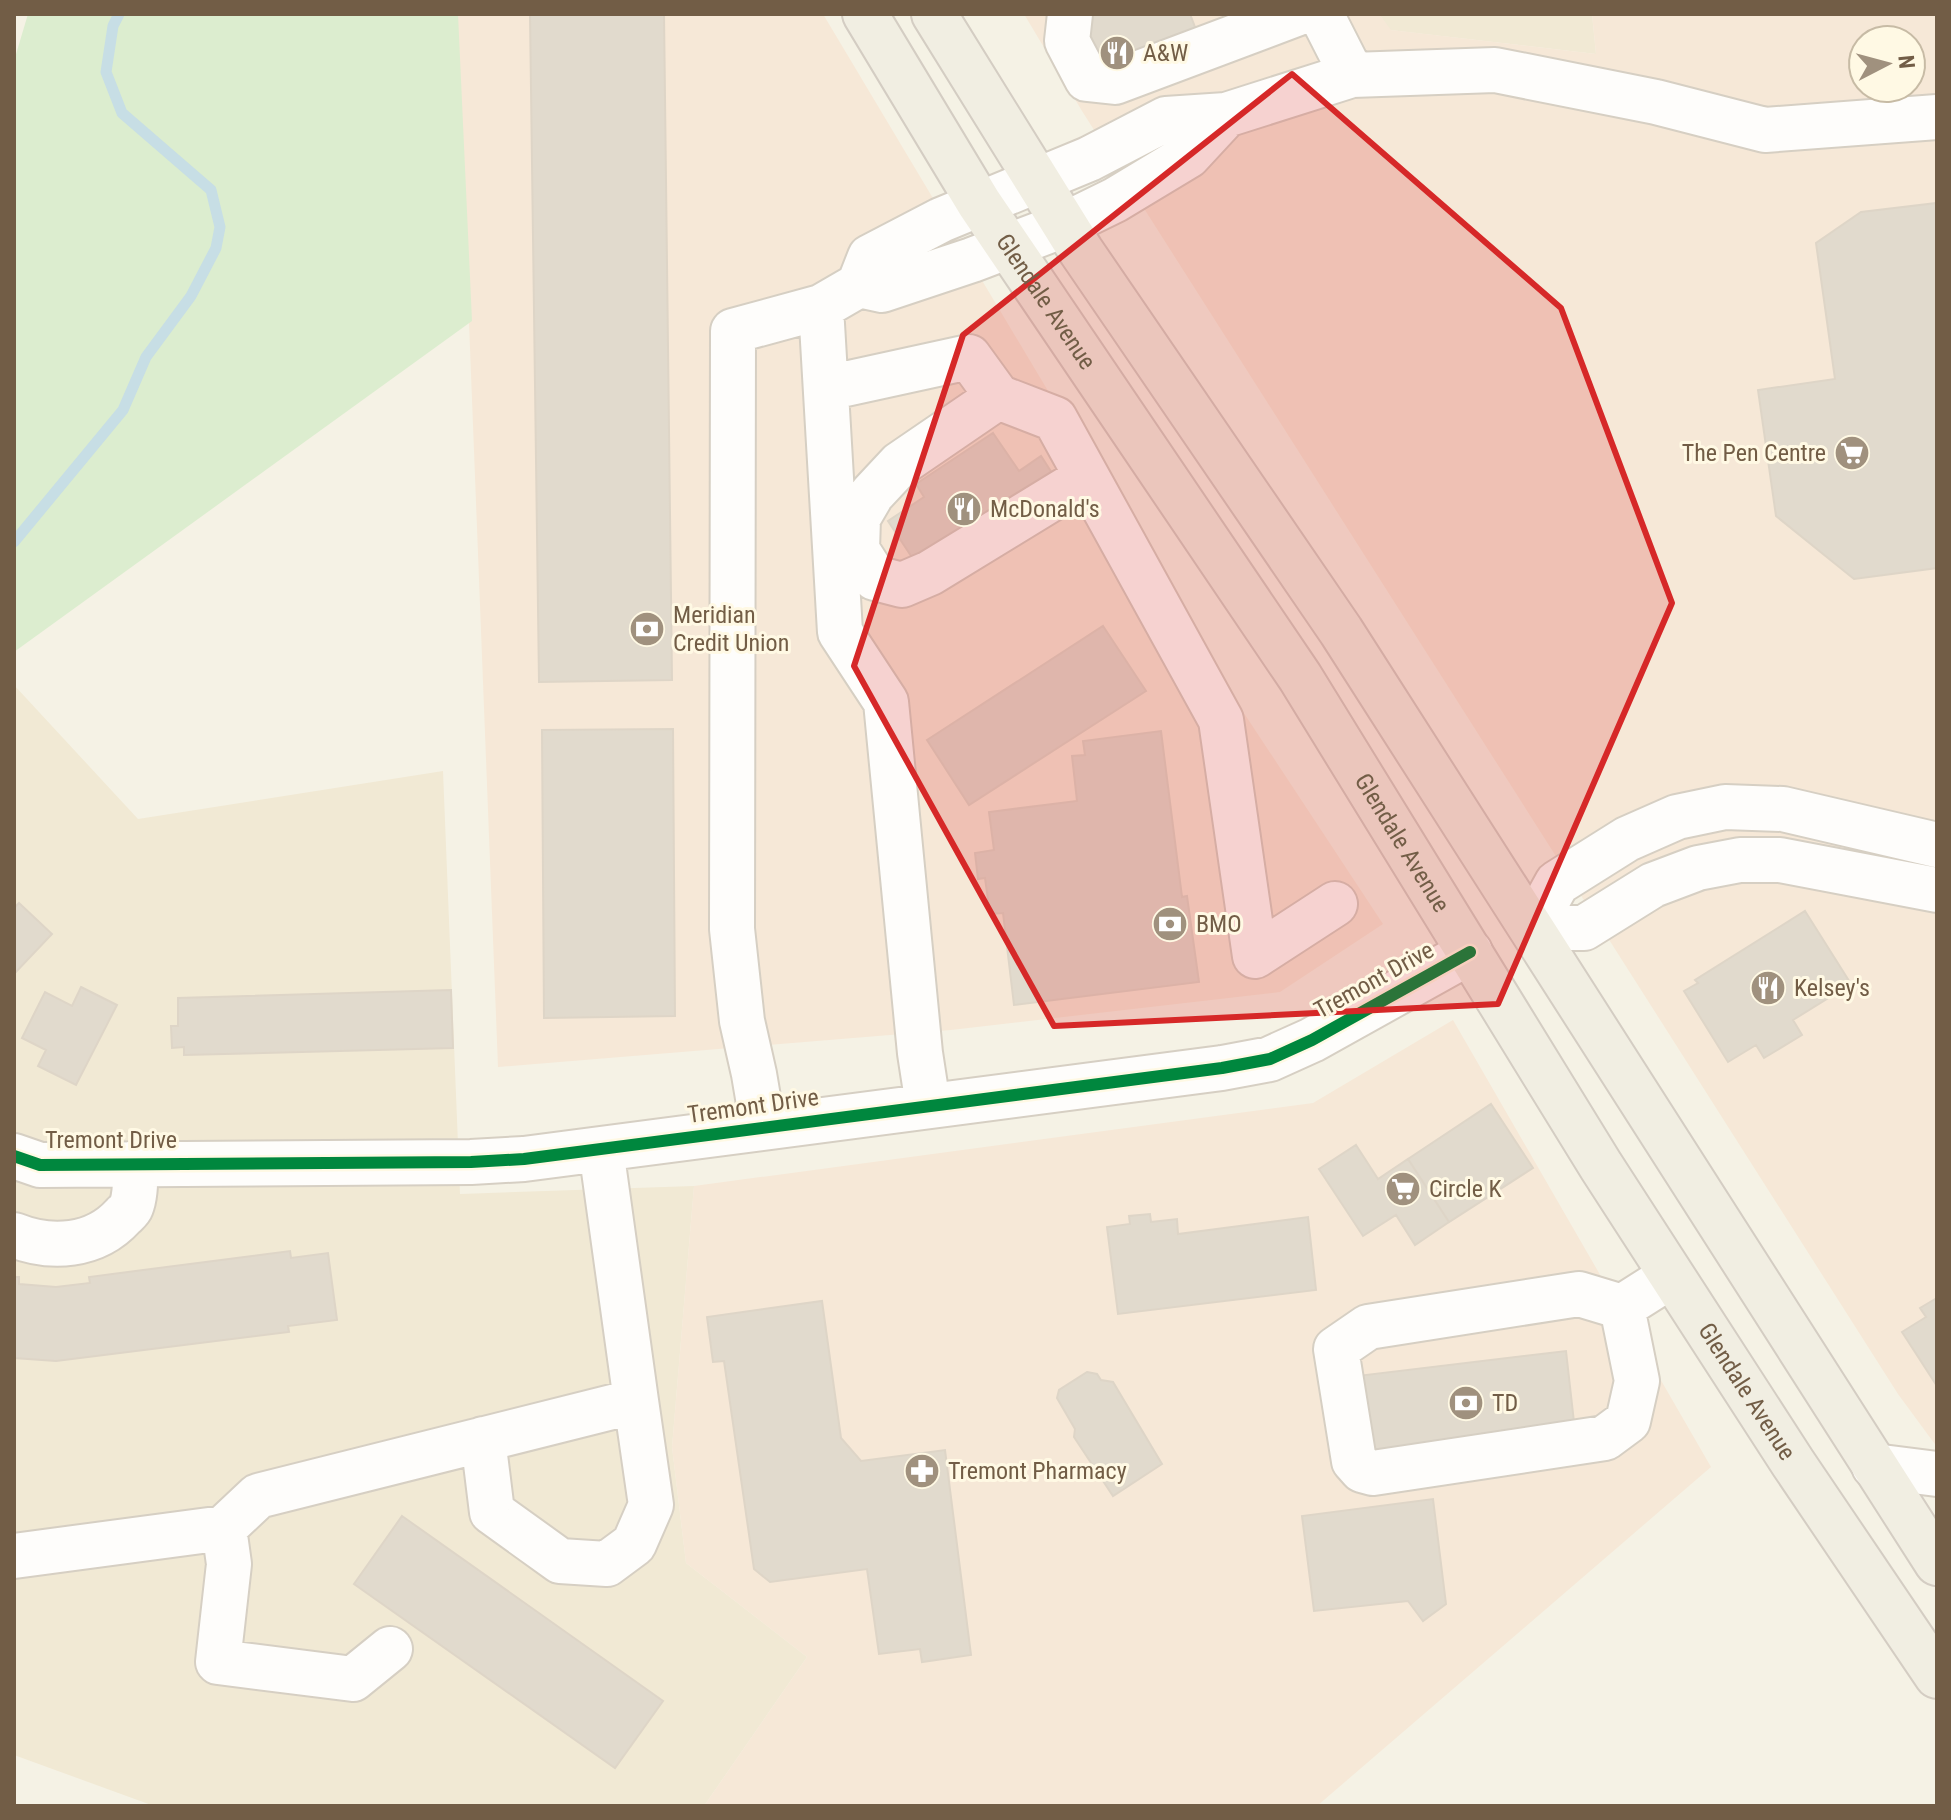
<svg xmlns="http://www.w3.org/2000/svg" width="1951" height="1820" font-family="'Roboto Condensed',sans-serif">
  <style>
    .residential { fill: #f1e9d4 }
    .commercial { fill: #f6e8d7; fill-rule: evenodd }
    .green { fill: #dcedcf }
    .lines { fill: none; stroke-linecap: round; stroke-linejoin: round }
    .stream { stroke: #c7dee5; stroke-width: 11 }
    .building { fill: #e1dacd; stroke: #ded5c7; stroke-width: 2 }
    .minor-casing { stroke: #d6cfc3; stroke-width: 48 }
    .major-casing { stroke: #d4cdc3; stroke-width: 48 }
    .minor { stroke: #fefdfb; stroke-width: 44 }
    .major { stroke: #f1eee2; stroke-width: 44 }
    .cycleway-casing { stroke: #fff9e4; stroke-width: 17 }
    .cycleway { stroke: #00873e; stroke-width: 12 }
    .marked { fill: #d62828; fill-opacity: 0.2; stroke: #d62828; stroke-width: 6; stroke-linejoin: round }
    .labels { text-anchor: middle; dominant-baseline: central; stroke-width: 6; stroke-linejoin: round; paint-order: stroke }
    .poi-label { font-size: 24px; fill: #725d46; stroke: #fff9e4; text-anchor: start }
    .street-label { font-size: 24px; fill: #725d46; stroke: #fff9e4 }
  </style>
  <rect width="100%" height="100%" fill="#f5f2e5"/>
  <!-- residential -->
  <path class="residential" d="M 1379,14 L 1592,14 L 1596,54 L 1390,30 Z
    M 14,685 L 138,819 L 443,771 L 460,1194 L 694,1186 L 672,1447 L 686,1563 L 807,1657 L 704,1806 L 154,1806 L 14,1755 Z"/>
  <!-- commercial -->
  <path class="commercial" d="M 457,14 L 823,14 L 1205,654 L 1383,924 L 1280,992 L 951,1030 L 498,1067 Z
    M 1024,14 L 1379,14 L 1391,30 L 1596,54 L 1592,14 L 1937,14 L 1937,1447 L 1898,1394 L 1082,111 ZM 1863,40 L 1911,40 L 1911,88 L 1863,88 Z
    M 1453,1020 L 1711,1467 L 1317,1806 L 704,1806 L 807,1657 L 686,1563 L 672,1447 L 694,1186 L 1313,1103 Z"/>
  <!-- green -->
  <path class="green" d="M 28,14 L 458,14 L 472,321 L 14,652 L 14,61 Z"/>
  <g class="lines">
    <!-- stream -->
    <path class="stream" d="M 14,542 L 123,410 L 146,357 L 191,296 L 216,248 L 220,227 L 211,190 L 122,113 L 106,72 L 113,26 L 119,14"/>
  </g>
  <!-- building -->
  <path class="building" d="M 530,14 L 664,14 L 672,680 L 539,682 Z
    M 1097,14 L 1190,14 L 1198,35 L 1095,72 L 1077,21 Z
    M 1937,203 L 1937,568 L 1854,579 L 1776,516 L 1758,390 L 1835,379 L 1816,243 L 1861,212 Z
    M 993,433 L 1019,471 L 1041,456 L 1059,484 L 917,565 L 888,521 L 924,497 L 916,484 Z
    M 1103,626 L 1146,691 L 969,805 L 927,740 Z
    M 673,729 L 675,1016 L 544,1018 L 542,730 Z
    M 1161,731 L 1182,897 L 1187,896 L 1199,982 L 1014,1005 L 1003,913 L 990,914 L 985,878 L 978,879 L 975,853 L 994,850 L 989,812 L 1077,801 L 1072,756 L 1085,755 L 1083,741 Z
    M 19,903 L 52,934 L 14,974 L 14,908 Z
    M 1805,911 L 1851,984 L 1793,1020 L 1802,1035 L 1764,1058 L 1756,1045 L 1728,1062 L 1684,991 L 1698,983 L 1695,980 Z
    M 81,987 L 117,1005 L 76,1085 L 38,1066 L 46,1050 L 22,1038 L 45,992 L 72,1006 Z
    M 451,990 L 453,1048 L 184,1055 L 184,1047 L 172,1048 L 171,1026 L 178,1026 L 178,998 Z
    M 1491,1104 L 1533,1168 L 1449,1222 L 1408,1159 Z
    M 1356,1145 L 1378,1179 L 1408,1159 L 1449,1222 L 1415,1245 L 1396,1215 L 1363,1236 L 1319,1169 Z
    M 1150,1214 L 1151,1222 L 1177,1219 L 1178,1234 L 1308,1217 L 1316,1290 L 1118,1314 L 1107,1227 L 1130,1224 L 1129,1216 Z
    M 290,1251 L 291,1258 L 328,1253 L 337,1320 L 288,1326 L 289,1332 L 56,1361 L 14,1358 L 14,1277 L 19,1277 L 19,1284 L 56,1287 L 90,1283 L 89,1277 Z
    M 1937,1298 L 1937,1386 L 1902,1332 L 1926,1317 L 1920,1308 Z
    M 822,1301 L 841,1438 L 861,1461 L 945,1450 L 971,1655 L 922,1662 L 920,1649 L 879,1654 L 867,1569 L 770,1582 L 754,1569 L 724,1361 L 713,1362 L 707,1317 Z
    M 1566,1351 L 1575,1431 L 1366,1456 L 1357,1376 Z
    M 1087,1372 L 1097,1374 L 1101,1380 L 1113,1382 L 1162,1464 L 1113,1496 L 1074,1437 L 1075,1429 L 1057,1398 L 1059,1390 Z
    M 1433,1499 L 1446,1604 L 1423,1621 L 1408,1601 L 1314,1611 L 1302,1516 Z
    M 402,1516 L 663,1701 L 615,1768 L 354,1584 Z"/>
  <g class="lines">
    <defs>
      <path id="minor" d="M 1070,14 L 1067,41 L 1087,79 L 1115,82 L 1296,14
        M 1321,14 L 1352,75
        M 859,285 L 882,290 L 972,260 L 1064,225 L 1115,200 L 1188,156 L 1226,115
        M 821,307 L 840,632 L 886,702 L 920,1053 L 928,1105
        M 827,388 L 969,357 L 998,397 L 1055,419 L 1221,720 L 1255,956 L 1335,904
        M 998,397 L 900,464 L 872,494 L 858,518 L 857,550 L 875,578 L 902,585 L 930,573 L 1087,477
        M 1937,845 L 1783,809 L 1725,807 L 1677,817 L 1627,839 L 1557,883 L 1532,928 L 1584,928 L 1653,885 L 1698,868 L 1740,860 L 1780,860 L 1937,890
        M 763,1127 L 754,1074 L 742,1021 L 732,929 L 733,331 L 821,307 L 859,285 L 870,257 L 941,220 L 1089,159 L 1166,119 L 1226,115 L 1352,75 L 1495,70 L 1656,102 L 1765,130 L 1937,117
        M 14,1156 L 40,1165 L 471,1162 L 524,1159 L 1222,1068 L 1270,1059 L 1312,1040 L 1470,952
        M 14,1235 C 51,1250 95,1247 123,1216 C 126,1213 130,1210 131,1207 C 136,1195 135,1176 136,1163
        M 1622,1307 L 1637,1381 L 1628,1421 L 1605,1438 L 1373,1473 L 1362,1470 L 1354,1461 L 1336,1349 L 1368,1327 L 1579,1294 L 1622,1307 L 1671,1276
        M 483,1439 L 492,1512 L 560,1561 L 607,1564 L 634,1544 L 651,1505 L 636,1401
        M 1874,1466 L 1937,1474
        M 14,1556 L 224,1528
        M 390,1649 L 353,1679 L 218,1662 L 229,1564 L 224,1528 L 258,1496 L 636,1401 L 601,1149"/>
      <g id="major">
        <path id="s1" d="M 865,14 L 979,203 L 1300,677 L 1601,1166 L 1793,1463 L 1937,1676"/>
        <path d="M 934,14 L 1081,251 L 1341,631 L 1937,1563"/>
      </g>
    </defs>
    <!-- minor casing -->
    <use href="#minor" class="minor-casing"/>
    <!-- major casing -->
    <use href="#major" class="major-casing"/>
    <!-- minor -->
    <use href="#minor" class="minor"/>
    <!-- major -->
    <use href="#major" class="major"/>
    <defs>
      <path id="cycleway" d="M 14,1156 L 40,1165 L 471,1162 L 524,1159 L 1222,1068 L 1270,1059 L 1312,1040 L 1470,952"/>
    </defs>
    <!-- cycleway casing -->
    <use href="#cycleway" class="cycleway-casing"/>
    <!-- cycleway -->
    <use href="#cycleway" class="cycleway"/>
  </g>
  <!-- marked area -->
  <path class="marked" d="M 1292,74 L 1561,308 L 1672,603 L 1498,1004 L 1054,1026 L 854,666 L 963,335 Z"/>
  <!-- icons -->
  <defs>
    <symbol id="restaurant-disc" viewBox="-11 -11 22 22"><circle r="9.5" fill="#a0917e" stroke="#fff9e4"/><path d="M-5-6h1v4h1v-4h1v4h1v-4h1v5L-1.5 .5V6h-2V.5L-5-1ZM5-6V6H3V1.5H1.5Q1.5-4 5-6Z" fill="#fff"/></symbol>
    <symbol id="supermarket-disc" viewBox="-11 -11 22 22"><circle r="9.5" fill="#a0917e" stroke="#fff9e4"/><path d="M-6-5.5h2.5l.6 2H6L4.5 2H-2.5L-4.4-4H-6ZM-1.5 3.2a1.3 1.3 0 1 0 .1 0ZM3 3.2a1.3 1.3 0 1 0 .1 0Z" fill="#fff"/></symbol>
    <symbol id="bank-disc" viewBox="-11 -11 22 22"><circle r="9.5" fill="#a0917e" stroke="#fff9e4"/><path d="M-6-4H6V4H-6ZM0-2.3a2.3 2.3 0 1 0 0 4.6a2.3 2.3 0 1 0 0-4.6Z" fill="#fff"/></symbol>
    <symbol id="pharmacy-disc" viewBox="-11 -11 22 22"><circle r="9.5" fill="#a0917e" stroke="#fff9e4"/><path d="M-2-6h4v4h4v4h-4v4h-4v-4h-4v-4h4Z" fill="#fff"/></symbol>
  </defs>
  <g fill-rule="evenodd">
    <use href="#restaurant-disc" x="1097" y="33" width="40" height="40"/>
    <use href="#supermarket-disc" x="1832" y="433" width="40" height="40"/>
    <use href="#restaurant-disc" x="944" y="489" width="40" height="40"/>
    <use href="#bank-disc" x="627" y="609" width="40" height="40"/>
    <use href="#bank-disc" x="1150" y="904" width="40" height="40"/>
    <use href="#restaurant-disc" x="1748" y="968" width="40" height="40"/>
    <use href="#supermarket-disc" x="1383" y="1169" width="40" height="40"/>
    <use href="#bank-disc" x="1446" y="1383" width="40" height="40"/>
    <use href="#pharmacy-disc" x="902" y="1451" width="40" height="40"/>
  </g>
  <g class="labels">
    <!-- poi labels -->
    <g class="poi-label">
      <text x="1143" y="53">A&amp;W</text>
      <text x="1826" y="453" text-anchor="end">The Pen Centre</text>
      <text x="990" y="509">McDonald's</text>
      <text x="673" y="615">Meridian<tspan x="673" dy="28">Credit Union</tspan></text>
      <text x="1196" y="924">BMO</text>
      <text x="1794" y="988">Kelsey's</text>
      <text x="1429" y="1189">Circle K</text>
      <text x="1492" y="1403">TD</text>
      <text x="948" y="1471">Tremont Pharmacy</text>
    </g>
    <!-- street labels -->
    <g class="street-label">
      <text stroke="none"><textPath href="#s1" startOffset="340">Glendale Avenue</textPath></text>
      <text stroke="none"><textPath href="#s1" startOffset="988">Glendale Avenue</textPath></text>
      <text transform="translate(1374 980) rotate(-29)">Tremont Drive</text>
      <text transform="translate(753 1106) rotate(-8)">Tremont Drive</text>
      <text x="111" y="1140">Tremont Drive</text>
      <text stroke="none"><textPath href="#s1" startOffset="1636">Glendale Avenue</textPath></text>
    </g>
  </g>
  <!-- border -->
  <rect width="1951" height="1820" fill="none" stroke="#725d46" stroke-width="32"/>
  <!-- north arrow -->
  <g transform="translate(1887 64) rotate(84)"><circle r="38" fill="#fff9e4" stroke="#c7bba5" stroke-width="2"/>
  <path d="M0-6L14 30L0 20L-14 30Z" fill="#a0917e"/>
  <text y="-12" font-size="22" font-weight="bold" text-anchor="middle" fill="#725d46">N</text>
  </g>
</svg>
